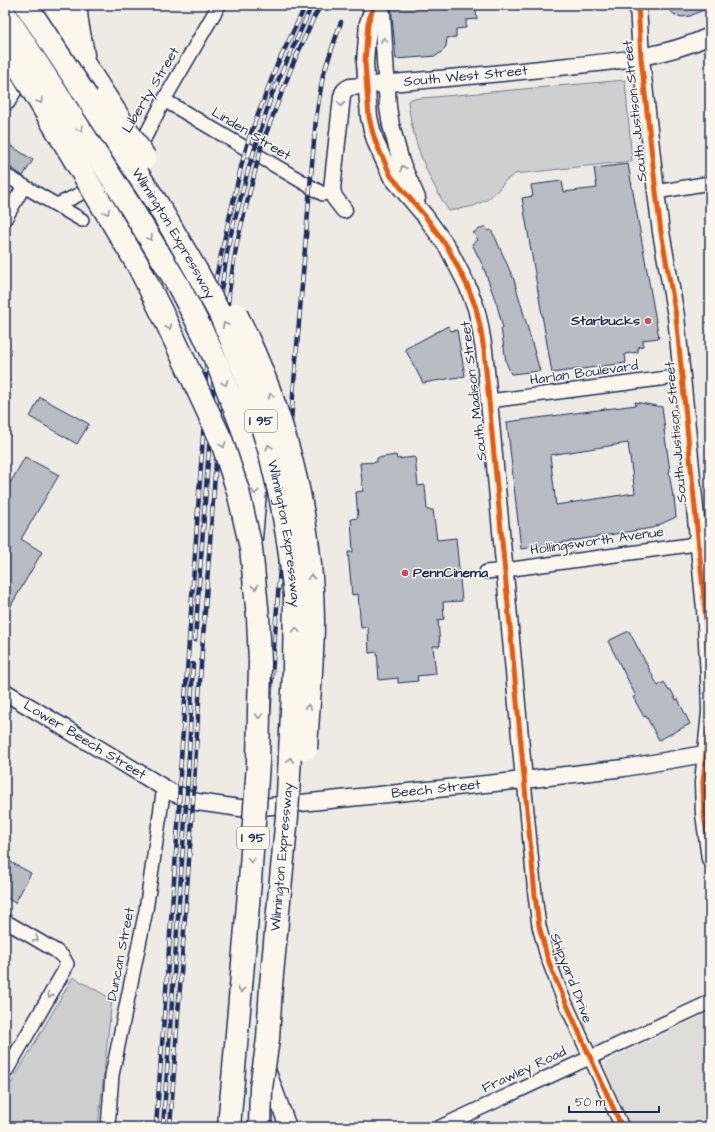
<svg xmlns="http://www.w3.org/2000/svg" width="715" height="1132" font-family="'Architects Daughter',sans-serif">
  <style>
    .built { fill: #deddda }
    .green { fill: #cecfcf; stroke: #747f96 }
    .building { fill: #b9bcc3; stroke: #1b2f5e; fill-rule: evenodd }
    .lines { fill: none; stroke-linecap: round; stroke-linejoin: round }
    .minor-casing { stroke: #1b2f5e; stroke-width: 16 }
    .tertiary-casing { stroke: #1b2f5e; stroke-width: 19 }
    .primary-casing { stroke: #1b2f5e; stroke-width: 24 }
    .motorway-casing { stroke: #1b2f5e; stroke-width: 25 }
    .minor { stroke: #fbf7ec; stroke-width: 13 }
    .tertiary { stroke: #fbf7ec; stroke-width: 16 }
    .primary { stroke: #fbf7ec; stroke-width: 21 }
    .motorway { stroke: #fbf7ec; stroke-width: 22 }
    .rail-casing { stroke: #1b2f5e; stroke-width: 4.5 }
    .rail { stroke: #fbf7ec; stroke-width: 3; stroke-dasharray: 9; stroke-linecap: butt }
    .motorway-bridge-casing { stroke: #1b2f5e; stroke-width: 25; stroke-linecap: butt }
    .motorway-bridge { stroke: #fbf7ec; stroke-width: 22 }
    .cycleway-casing { stroke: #fbf7ec; stroke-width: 8 }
    .cycleway { stroke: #e8590c; stroke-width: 5 }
    .oneway { stroke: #8b93a5 }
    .poi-dot { fill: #d1495b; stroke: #fbf7ec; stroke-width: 1.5 }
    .labels { text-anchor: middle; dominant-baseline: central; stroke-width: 3; stroke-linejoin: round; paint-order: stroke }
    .shield { fill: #fbf7ec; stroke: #5e6b89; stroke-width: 1 }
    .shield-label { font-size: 13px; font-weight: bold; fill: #1b2f5e }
    .street-label { font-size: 14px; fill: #1b2f5e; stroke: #fbf7ec }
    .poi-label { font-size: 14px; font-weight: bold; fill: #1b2f5e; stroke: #fbf7ec; text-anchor: end }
  </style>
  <rect width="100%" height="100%" fill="#eeebe4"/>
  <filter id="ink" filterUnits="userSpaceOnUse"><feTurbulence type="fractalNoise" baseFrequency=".025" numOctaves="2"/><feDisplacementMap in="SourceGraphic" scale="8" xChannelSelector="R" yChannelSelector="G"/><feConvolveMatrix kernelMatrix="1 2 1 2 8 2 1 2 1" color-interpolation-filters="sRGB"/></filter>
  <g filter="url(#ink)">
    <!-- built -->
    <path class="built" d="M 710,1012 L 710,1127 L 630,1127 L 605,1069 L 607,1061 Z"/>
    <!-- green -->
    <path class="green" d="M 625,80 L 632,161 L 515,174 L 505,181 L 498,190 L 488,199 L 474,206 L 449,211 C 427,177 412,141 408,101 L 411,99 Z
      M 73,977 L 112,999 L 98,1127 L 5,1127 L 5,1094 Z"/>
    <!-- building -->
    <path class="building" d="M 391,5 L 475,5 L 477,19 L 466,20 L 466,28 L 456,29 L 456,37 L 447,38 L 446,46 L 443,51 L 436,56 L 396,59 Z
      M 663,5 L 710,5 L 710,7 L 690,16 L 682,17 L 675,15 Z
      M 5,142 L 33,160 L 23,176 L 5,164 Z
      M 628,164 L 659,338 L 643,340 L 643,346 L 638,347 L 638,352 L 625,354 L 626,363 L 552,373 L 522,198 L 533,196 L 531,185 L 562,181 L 564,192 L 597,188 L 594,168 Z
      M 485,226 L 488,231 L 491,230 L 495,237 L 514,280 L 540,371 L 511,374 L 506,362 L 501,328 L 503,328 L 497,305 L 483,266 L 472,244 L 478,240 L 473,233 Z
      M 448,326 L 451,331 L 457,330 L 465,376 L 423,383 L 405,349 Z
      M 40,397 L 89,424 L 77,444 L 30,417 Z
      M 635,402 L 662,407 L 665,430 L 664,430 L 670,471 L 669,472 L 673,497 L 674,497 L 676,517 L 652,528 L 521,549 L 507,422 L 636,405 ZM 628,443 L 635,493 L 556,505 L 550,455 Z
      M 396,455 L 397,459 L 415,457 L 418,486 L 425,485 L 427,510 L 433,510 L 437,540 L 456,538 L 462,601 L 443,602 L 444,619 L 438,620 L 440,646 L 433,646 L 436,674 L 417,676 L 418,681 L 398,683 L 398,678 L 379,680 L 377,652 L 369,653 L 368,627 L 361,628 L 358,594 L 352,595 L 348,552 L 353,552 L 351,519 L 358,518 L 356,492 L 363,491 L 360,463 L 377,462 L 377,458 Z
      M 25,457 L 59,475 L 21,539 L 42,552 L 5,616 L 5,492 Z
      M 629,631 L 658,686 L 664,682 L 669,691 L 671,690 L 676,700 L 678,699 L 690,724 L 659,740 L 646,716 L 644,717 L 633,697 L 636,696 L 608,641 Z
      M 5,859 L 31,873 L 15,903 L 5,897 Z"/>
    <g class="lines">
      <defs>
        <path id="minor" d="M 164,100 L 323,194
          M 5,175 L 82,220
          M 656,192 L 710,183
          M 57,205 L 78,195 L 105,176 L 144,139 L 164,100 L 219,5
          M 5,219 L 24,186
          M 489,401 L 683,376
          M 486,572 L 505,570 L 689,545 L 710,533
          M 524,780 L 535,895 L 539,926 L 547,956 L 561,993 L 622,1127
          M 5,921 L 56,951 L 63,957 L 67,964 L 64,971 L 5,1073
          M 108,1127 L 112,1075 L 146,910 L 164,787
          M 440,1127 L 710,1002"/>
        <g id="tertiary">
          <path d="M 374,5 L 368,23 L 365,63 L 369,117 L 372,130 L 376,143 L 391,176 L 425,216 L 448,248 L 467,285 L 476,308 L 480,326 L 484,350 L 489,401 L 524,780"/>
          <path d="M 380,5 L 382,13 L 388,107 L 391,125 L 401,162 L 417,198"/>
          <path d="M 638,5 L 641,58 L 656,192 L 661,232 L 676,316 L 705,609 L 709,677 L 710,712 L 703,783 L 704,814 L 710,859"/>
          <path id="s1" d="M 344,210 L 334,197 L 332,189 L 342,96 C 343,91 345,89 350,87 C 420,80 490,75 559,67 C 611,62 662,58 710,36"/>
          <path id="s2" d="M 5,692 L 171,792 L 197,802 L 240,808 L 252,808 L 524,780 L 624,768 L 710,753"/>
          <path d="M 266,1067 L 288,1127"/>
        </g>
        <path id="primary" d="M 5,100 L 59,5"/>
        <path id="motorway" d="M 76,5 C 75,22 81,38 83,55
          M 53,16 L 106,98
          M 242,427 L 256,479 L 251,539"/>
      </defs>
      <!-- minor casing -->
      <use href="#minor" class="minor-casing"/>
      <!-- tertiary casing -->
      <use href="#tertiary" class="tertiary-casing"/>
      <!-- primary casing -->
      <use href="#primary" class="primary-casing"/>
      <!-- motorway casing -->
      <use href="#motorway" class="motorway-casing"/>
      <!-- minor -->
      <use href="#minor" class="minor"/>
      <!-- tertiary -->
      <use href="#tertiary" class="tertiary"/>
      <!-- primary -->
      <use href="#primary" class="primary"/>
      <!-- motorway -->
      <use href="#motorway" class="motorway"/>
      <defs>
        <path id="rail" d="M 195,640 L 216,351 L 221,291 L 229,241 L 249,167 L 272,94 L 308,14 L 312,5
          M 156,1127 L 179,812 L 180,774 L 203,436 L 207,352 L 214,287 L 224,241 L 242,163 L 249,138 L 277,65 L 306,5
          M 163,1127 L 188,777 L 193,664
          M 170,1127 L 192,818 L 201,665 L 224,351 L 229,292 L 237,242 L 262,144 L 292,66 L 314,17 L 321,5
          M 238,1127 L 292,408 L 310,187 L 316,118 L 323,75 L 341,22"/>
      </defs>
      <!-- rail casing -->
      <use href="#rail" class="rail-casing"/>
      <!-- rail -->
      <use href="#rail" class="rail"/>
      <defs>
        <g id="motorway-bridge">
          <path id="s3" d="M 26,5 L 158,205 L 196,270 L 220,314 L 231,339 L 248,382 L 269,449 L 281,500 L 289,547 L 295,595 L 294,670 L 287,816 L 271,985 L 268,1039 L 261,1088 L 260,1127"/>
          <path d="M 5,14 L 132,209 L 178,285 L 204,335 L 218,365 L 242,427"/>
          <path d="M 5,44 L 138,265 L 164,317 L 222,442 L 238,491 L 251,548 L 258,617 L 260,662 L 258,763 L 250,881 L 229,1127"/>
          <path d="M 106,98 L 145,158"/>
          <path d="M 236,314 C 283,408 312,513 313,619 C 313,662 308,706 306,749"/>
        </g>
      </defs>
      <!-- motorway-bridge casing -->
      <use href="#motorway-bridge" class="motorway-bridge-casing"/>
      <!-- motorway-bridge -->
      <use href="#motorway-bridge" class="motorway-bridge"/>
      <defs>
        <path id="cycleway" d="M 374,5 L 368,23 L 365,63 L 369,117 L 372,130 L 376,143 L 391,176 L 425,216 L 448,248 L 467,285 L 476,308 L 480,326 L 484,350 L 489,401 L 535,895 L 539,926 L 547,956 L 552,971 L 590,1057 L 622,1127
          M 638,5 L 641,58 L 656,192 L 661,232 L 676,316 L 705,609 L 709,677 L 710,712 L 703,783 L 704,814 L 710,859"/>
      </defs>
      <!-- cycleway casing -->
      <use href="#cycleway" class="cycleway-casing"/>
      <!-- cycleway -->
      <use href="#cycleway" class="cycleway"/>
    </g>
    <!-- one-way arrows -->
    <defs><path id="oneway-chevron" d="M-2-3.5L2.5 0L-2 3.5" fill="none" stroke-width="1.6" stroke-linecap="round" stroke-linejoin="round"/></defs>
    <g class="oneway">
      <use href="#oneway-chevron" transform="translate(384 40) rotate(-94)"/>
      <use href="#oneway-chevron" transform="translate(40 101) rotate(59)"/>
      <use href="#oneway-chevron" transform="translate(341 104) rotate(96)"/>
      <use href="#oneway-chevron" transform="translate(80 129) rotate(57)"/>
      <use href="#oneway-chevron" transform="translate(403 168) rotate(-113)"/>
      <use href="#oneway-chevron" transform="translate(107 212) rotate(59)"/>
      <use href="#oneway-chevron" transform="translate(150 238) rotate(58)"/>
      <use href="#oneway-chevron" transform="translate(225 325) rotate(-115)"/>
      <use href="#oneway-chevron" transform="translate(169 327) rotate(65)"/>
      <use href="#oneway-chevron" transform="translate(225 383) rotate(68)"/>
      <use href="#oneway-chevron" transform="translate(271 396) rotate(-110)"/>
      <use href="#oneway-chevron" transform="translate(223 445) rotate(70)"/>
      <use href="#oneway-chevron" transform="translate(269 447) rotate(-105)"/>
      <use href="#oneway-chevron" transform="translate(255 492) rotate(95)"/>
      <use href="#oneway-chevron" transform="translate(311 577) rotate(-94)"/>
      <use href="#oneway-chevron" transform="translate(255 587) rotate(84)"/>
      <use href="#oneway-chevron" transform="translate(296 630) rotate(-89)"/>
      <use href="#oneway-chevron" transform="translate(308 707) rotate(-86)"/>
      <use href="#oneway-chevron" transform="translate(259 716) rotate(91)"/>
      <use href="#oneway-chevron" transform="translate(290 760) rotate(-87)"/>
      <use href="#oneway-chevron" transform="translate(251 860) rotate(94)"/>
      <use href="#oneway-chevron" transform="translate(36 939) rotate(30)"/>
      <use href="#oneway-chevron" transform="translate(241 990) rotate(95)"/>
      <use href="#oneway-chevron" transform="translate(50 995) rotate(120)"/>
    </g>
  </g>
  <!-- markers -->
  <g class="poi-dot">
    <circle cx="648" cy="321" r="4"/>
    <circle cx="405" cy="573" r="4"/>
  </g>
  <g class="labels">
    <!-- shield labels -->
    <g class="shield">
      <rect x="245" y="410" width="32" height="22" rx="3"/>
      <rect x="237" y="827" width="32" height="22" rx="3"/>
    </g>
    <g class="shield-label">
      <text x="261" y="421">I 95</text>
      <text x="253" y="838">I 95</text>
    </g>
    <!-- street labels -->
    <g class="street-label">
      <text stroke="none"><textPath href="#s1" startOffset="247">South West Street</textPath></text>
      <text transform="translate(151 90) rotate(-59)">Liberty Street</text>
      <text transform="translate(635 111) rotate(-96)">South Justison Street</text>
      <text transform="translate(251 134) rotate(31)">Linden Street</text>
      <text stroke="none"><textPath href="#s3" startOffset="272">Wilmington Expressway</textPath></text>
      <text transform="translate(584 373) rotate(-8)">Harlan Boulevard</text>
      <text transform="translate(474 391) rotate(-97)">South Madison Street</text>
      <text transform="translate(676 432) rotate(-95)">South Justison Street</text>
      <text stroke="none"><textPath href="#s3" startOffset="595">Wilmington Expressway</textPath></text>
      <text transform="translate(597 541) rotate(-8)">Hollingsworth Avenue</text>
      <text stroke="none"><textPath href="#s2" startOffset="93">Lower Beech Street</textPath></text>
      <text stroke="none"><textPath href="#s2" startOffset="462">Beech Street</textPath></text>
      <text transform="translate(282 857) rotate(-85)">Wilmington Expressway</text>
      <text transform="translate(121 954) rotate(-79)">Duncan Street</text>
      <text transform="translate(571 978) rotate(69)">Shipyard Drive</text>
      <text transform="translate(524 1070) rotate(-25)">Frawley Road</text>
    </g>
    <!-- poi labels -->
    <g class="poi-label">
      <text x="640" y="321">Starbucks</text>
      <text x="413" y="573" text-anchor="start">PennCinema</text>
    </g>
  </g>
  <!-- margin -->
  <rect width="715" height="1132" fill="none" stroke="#fbf7ec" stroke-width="20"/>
  <rect x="10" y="10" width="695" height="1112" fill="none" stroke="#1b2f5e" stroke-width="1.5" filter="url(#ink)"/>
  <!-- scale -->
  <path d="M569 1106v6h90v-6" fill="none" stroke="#1b2f5e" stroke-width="2"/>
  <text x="575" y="1106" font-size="12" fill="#1b2f5e" stroke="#fbf7ec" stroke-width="3" paint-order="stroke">50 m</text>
</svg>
